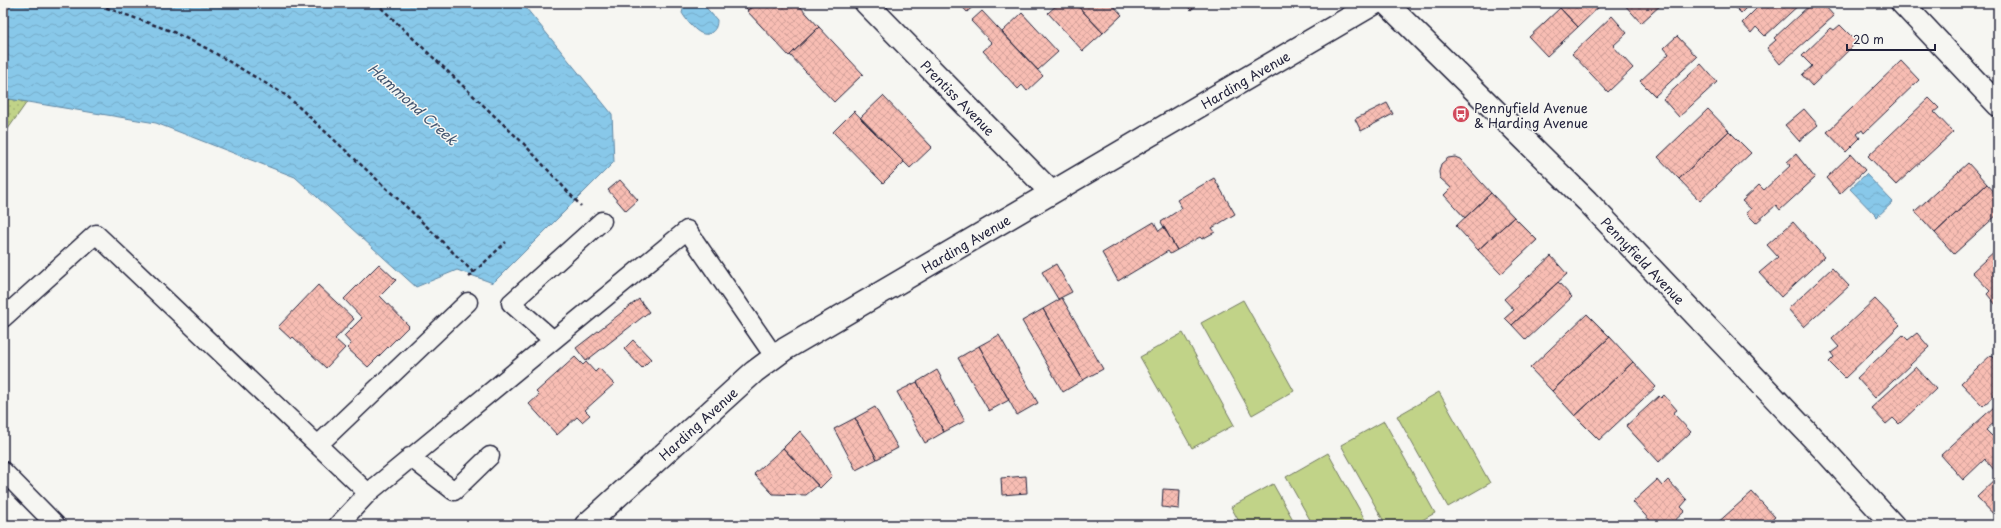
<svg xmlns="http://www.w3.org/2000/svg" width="2001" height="528" font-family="'Playpen Sans',sans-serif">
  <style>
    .park { fill: url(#park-dots); stroke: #727a62 }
    .pitch { fill: #c1d388; stroke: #727a62 }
    .water { fill: url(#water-waves); stroke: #5f86a3 }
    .building { fill: url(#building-cross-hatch); stroke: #22223b }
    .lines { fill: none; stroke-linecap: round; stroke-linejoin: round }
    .service-casing { stroke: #22223b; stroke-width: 21 }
    .minor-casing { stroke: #22223b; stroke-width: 25 }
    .tertiary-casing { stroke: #22223b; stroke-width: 25 }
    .path { stroke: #22223b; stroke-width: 2.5; stroke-dasharray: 4 3; stroke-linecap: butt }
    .service { stroke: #f6f6f2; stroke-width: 18 }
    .minor { stroke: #f6f6f2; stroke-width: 22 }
    .tertiary { stroke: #f6f6f2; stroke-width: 22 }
    .labels { text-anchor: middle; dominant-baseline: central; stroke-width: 3; stroke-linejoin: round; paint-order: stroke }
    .street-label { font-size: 13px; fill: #22223b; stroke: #f6f6f2 }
    .poi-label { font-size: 13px; fill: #22223b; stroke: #f6f6f2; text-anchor: start }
    .water-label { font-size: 14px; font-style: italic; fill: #41546f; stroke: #f6f6f2 }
  </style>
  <defs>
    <pattern id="park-dots" width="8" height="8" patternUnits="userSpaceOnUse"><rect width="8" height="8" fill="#c1d388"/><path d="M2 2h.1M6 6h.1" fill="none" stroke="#a6b576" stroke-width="1.8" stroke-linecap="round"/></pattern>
    <pattern id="water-waves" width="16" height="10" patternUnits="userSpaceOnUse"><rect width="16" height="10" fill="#88c8e9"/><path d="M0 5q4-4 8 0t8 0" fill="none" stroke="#75acc9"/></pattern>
    <pattern id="building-cross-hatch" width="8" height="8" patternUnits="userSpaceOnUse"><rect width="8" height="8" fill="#f8bdb3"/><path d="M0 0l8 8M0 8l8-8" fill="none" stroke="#d4a29b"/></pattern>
  </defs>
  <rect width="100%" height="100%" fill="#f6f6f2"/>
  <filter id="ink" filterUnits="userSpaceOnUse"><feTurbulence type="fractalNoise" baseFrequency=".025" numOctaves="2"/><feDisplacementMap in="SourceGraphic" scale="8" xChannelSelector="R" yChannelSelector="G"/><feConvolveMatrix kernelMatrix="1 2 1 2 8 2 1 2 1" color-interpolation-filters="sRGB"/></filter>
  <g filter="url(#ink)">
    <!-- park -->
    <path class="park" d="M 3,98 L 27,102 L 3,136 Z"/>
    <!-- pitch -->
    <path class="pitch" d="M 1243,300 L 1294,391 L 1252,415 L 1201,323 Z
      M 1183,333 L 1234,425 L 1192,448 L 1140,357 Z
      M 1439,392 L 1490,483 L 1448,507 L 1397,416 Z
      M 1384,421 L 1435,513 L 1413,525 L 1386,525 L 1341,445 Z
      M 1328,453 L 1368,525 L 1313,525 L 1286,477 Z
      M 1273,484 L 1296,525 L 1241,525 L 1231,507 Z"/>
    <!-- water -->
    <path class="water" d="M 3,3 L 522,3 L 612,114 L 614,162 L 493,283 L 457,270 L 416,287 L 295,177 L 156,123 L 3,98 Z
      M 685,3 L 702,3 L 717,20 C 717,25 716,29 712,32 C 701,41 687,21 682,13 Z
      M 1866,174 L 1893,202 L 1877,217 L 1850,189 Z"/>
    <!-- building -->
    <path class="building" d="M 741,3 L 756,3 L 748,10 Z
      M 756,3 L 797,3 L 819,27 L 789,56 L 747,11 Z
      M 959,3 L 977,3 L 967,12 Z
      M 1059,3 L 1075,3 L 1103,33 L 1083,51 L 1048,13 Z
      M 1075,3 L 1111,3 L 1122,15 L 1103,33 Z
      M 1184,3 L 1199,3 L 1191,10 Z
      M 1565,3 L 1603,3 L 1578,27 L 1560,8 Z
      M 1623,3 L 1661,3 L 1662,4 L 1641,23 Z
      M 1731,3 L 1751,3 L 1741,13 Z
      M 1762,3 L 1801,3 L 1765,36 L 1756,27 L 1751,33 L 1742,23 Z
      M 1812,3 L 1828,3 L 1825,6 L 1834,16 L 1780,64 L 1767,48 L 1776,40 L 1774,38 Z
      M 1560,8 L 1578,27 L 1547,56 L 1529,37 Z
      M 982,11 L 1043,76 L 1027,91 L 1022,85 L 1018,89 L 983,51 L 992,43 L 971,21 Z
      M 1022,13 L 1058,52 L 1038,70 L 1002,32 Z
      M 1612,16 L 1627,33 L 1613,46 L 1633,68 L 1608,92 L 1572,54 Z
      M 1840,25 L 1857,42 L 1812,86 L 1802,75 L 1812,66 L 1802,56 L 1831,28 L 1834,30 Z
      M 819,27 L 863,74 L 834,102 L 790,55 Z
      M 1677,36 L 1697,57 L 1655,96 L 1640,81 L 1669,54 L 1664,48 Z
      M 1901,61 L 1919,80 L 1864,133 L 1862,130 L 1857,134 L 1860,138 L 1846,152 L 1827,132 Z
      M 1701,64 L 1717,82 L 1679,117 L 1663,99 Z
      M 883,96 L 932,147 L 910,168 L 860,118 Z
      M 1929,98 L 1939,108 L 1934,112 L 1953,132 L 1896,185 L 1868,156 Z
      M 1387,103 L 1393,114 L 1361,131 L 1355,119 Z
      M 1708,109 L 1729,131 L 1679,179 L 1658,157 Z
      M 1804,109 L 1818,125 L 1799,141 L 1785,125 Z
      M 854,111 L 904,162 L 883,183 L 833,132 Z
      M 1729,131 L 1751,153 L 1700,201 L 1679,179 Z
      M 1796,154 L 1815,178 L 1780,210 L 1776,205 L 1756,223 L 1746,213 L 1751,209 L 1742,201 L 1759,185 L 1764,190 L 1791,165 L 1787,162 Z
      M 1851,154 L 1865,170 L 1840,194 L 1826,178 Z
      M 1455,157 L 1460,159 L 1491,193 L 1465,218 L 1444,195 L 1451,188 L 1440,178 L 1439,172 L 1441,164 L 1448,158 Z
      M 1968,163 L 1987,184 L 1935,233 L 1915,211 Z
      M 1214,178 L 1235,214 L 1212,228 L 1215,232 L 1202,239 L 1200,237 L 1177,250 L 1161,222 L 1182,208 L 1177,200 Z
      M 620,180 L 638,200 L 626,211 L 608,190 Z
      M 1987,184 L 1998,196 L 1998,214 L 1954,254 L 1935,233 Z
      M 1491,193 L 1514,217 L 1478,250 L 1456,226 Z
      M 1514,217 L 1537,240 L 1501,274 L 1478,250 Z
      M 1154,222 L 1159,231 L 1164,227 L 1177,250 L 1170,254 L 1168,251 L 1118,281 L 1102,253 Z
      M 1793,222 L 1824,257 L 1781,297 L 1759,273 L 1778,257 L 1767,245 Z
      M 1998,248 L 1998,303 L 1996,305 L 1987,294 L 1990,291 L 1972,272 Z
      M 1551,256 L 1567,274 L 1512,325 L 1505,318 L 1514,310 L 1504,299 Z
      M 379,264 L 396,280 L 380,296 L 409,326 L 368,367 L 347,348 L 351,344 L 344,336 L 362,318 L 344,299 Z
      M 1056,264 L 1072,292 L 1058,299 L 1042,272 Z
      M 1832,268 L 1849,286 L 1804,327 L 1788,309 Z
      M 1558,282 L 1572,297 L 1526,340 L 1512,325 Z
      M 318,285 L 354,319 L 335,339 L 345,348 L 326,368 L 293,337 L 291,339 L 278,327 Z
      M 1062,298 L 1103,369 L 1083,380 L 1043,309 Z
      M 639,299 L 649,312 L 586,361 L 576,348 Z
      M 1875,299 L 1900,325 L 1845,378 L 1829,362 L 1834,357 L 1831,353 L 1839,347 L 1832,339 Z
      M 1043,309 L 1083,380 L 1063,392 L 1022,321 Z
      M 1587,314 L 1610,337 L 1552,391 L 1530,368 Z
      M 1917,333 L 1929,347 L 1875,398 L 1857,378 L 1903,335 L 1908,340 Z
      M 999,335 L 1038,403 L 1017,415 L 979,346 Z
      M 1610,337 L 1633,362 L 1575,416 L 1552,391 Z
      M 633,340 L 651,359 L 642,368 L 624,349 Z
      M 979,346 L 1009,400 L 989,411 L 958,358 Z
      M 1991,355 L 1998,362 L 1998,392 L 1983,406 L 1961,383 Z
      M 575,357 L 583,365 L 586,362 L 595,372 L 599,368 L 614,384 L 585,410 L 590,415 L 582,422 L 577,417 L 557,435 L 529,404 L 539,395 L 536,392 Z
      M 1633,362 L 1656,387 L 1599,440 L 1575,416 Z
      M 1916,367 L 1936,389 L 1899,424 L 1893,418 L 1886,424 L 1871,408 Z
      M 937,370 L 965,421 L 944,432 L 917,382 Z
      M 917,382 L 944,432 L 925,443 L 897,392 Z
      M 1664,395 L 1677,410 L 1673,413 L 1691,432 L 1659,462 L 1626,426 L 1659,396 L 1661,398 Z
      M 1995,406 L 1998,410 L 1998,419 L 1986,430 L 1992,436 L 1998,431 L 1998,468 L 1995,471 L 1985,459 L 1963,480 L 1941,455 Z
      M 875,407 L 898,448 L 877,459 L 855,418 Z
      M 855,418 L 877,459 L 856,470 L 834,429 Z
      M 800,431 L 813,446 L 832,476 L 820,488 L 783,448 Z
      M 783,448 L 818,485 L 806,495 L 773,494 L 754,474 Z
      M 1026,476 L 1027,493 L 1002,495 L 1001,478 Z
      M 1998,477 L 1998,519 L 1977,497 Z
      M 1657,480 L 1662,486 L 1668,480 L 1687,500 L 1681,507 L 1685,511 L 1670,525 L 1654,525 L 1633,502 Z
      M 1163,489 L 1180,490 L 1179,509 L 1162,507 Z
      M 1752,492 L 1775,517 L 1766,525 L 1715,525 Z"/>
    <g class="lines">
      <defs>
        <path id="service" d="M 3,318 L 96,234 L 368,493
          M 553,340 L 511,303 L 602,221
          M 318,445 L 468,302
          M 410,457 L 454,491 L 490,456
          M 3,471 L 56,525
          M 338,525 L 368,493 L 687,230 L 774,356"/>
        <g id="minor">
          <path id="s1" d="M 866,3 L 1051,192"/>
          <path d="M 1902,3 L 1998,105"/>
        </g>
        <g id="tertiary">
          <path id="s2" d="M 1386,3 L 1587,201 L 1826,452 L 1893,525"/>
          <path id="s3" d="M 586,525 L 754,372 L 785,349 L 1375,3"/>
        </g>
      </defs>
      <!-- service casing -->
      <use href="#service" class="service-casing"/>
      <!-- minor casing -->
      <use href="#minor" class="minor-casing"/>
      <!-- tertiary casing -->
      <use href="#tertiary" class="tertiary-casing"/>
      <!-- path -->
      <path class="path" d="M 93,3 L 171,31 L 208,49 L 287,96 L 413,213 L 474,273
        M 376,3 L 524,144 L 581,206
        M 469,277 L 506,242"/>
      <!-- service -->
      <use href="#service" class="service"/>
      <!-- minor -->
      <use href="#minor" class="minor"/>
      <!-- tertiary -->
      <use href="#tertiary" class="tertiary"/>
    </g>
  </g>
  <!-- icons -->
  <defs>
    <symbol id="bus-disc" viewBox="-11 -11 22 22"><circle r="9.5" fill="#d1495b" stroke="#f6f6f2"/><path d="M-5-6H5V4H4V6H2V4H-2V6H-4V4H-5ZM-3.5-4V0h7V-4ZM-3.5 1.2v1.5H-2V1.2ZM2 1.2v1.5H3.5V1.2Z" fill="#fff"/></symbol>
  </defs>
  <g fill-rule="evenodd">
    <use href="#bus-disc" x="1451" y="104" width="20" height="20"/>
  </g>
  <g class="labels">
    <!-- street labels -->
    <g class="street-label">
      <text stroke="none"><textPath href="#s3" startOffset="799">Harding Avenue</textPath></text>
      <text stroke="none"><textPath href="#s1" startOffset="132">Prentiss Avenue</textPath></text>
      <text stroke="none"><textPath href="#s3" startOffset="475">Harding Avenue</textPath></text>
      <text stroke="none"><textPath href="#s2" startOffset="364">Pennyfield Avenue</textPath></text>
      <text stroke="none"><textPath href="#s3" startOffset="151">Harding Avenue</textPath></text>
    </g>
    <!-- poi labels -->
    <g class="poi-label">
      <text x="1474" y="107">Pennyfield Avenue<tspan x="1474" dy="15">&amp; Harding Avenue</tspan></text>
    </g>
    <!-- water labels -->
    <g class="water-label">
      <text transform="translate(413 104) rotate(42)">Hammond Creek</text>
    </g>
  </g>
  <!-- margin -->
  <rect width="2001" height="528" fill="none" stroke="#f6f6f2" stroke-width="16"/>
  <rect x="8" y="8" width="1985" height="512" fill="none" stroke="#22223b" stroke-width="1.5" filter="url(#ink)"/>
  <!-- scale -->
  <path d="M1847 44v6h88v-6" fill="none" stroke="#22223b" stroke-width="2"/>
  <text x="1853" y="44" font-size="12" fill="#22223b" stroke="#f6f6f2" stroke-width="3" paint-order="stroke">20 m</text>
</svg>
